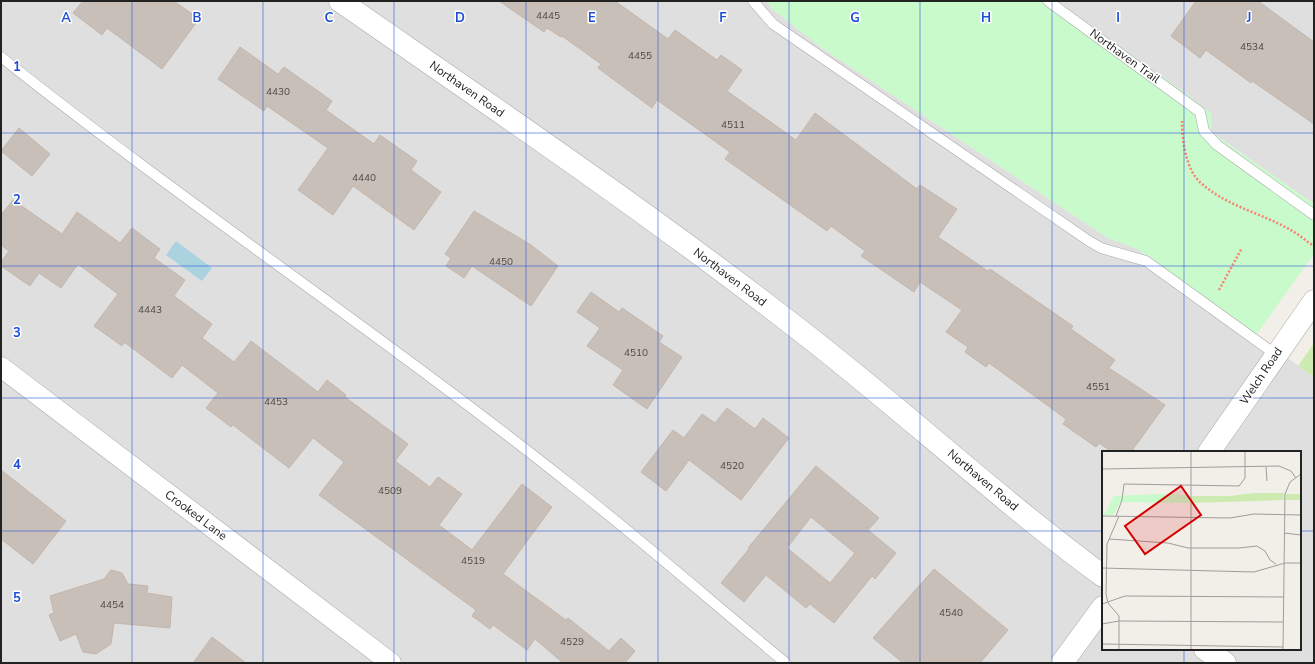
<svg xmlns="http://www.w3.org/2000/svg" width="1315" height="664" font-family="'Nunito Sans',sans-serif">
  <style>
    .residential { fill: #e0dfdf; fill-rule: evenodd }
    .grass { fill: #cdebb0 }
    .park { fill: #c8facc }
    .water { fill: #aad3df }
    .building { fill: #c7bfb8; stroke: #c4b6ab; fill-rule: evenodd }
    .lines { fill: none; stroke-linecap: round; stroke-linejoin: round }
    .service-casing { stroke: #a9a9a9; stroke-width: 11 }
    .minor-casing { stroke: #a9a9a9; stroke-width: 21 }
    .tertiary-casing { stroke: #a9a9a9; stroke-width: 23 }
    .path { stroke: #fa8072; stroke-width: 2.5; stroke-dasharray: 2 2; stroke-linecap: butt }
    .service { stroke: #fff; stroke-width: 10 }
    .minor { stroke: #fff; stroke-width: 20 }
    .tertiary { stroke: #fff; stroke-width: 22 }
    .grid { fill: none; stroke: #1d4ed8; stroke-width: 1; stroke-opacity: 0.55 }
    .labels { text-anchor: middle; dominant-baseline: central; stroke-width: 3; stroke-linejoin: round; paint-order: stroke }
    .number-label { font-size: 10px; fill: #4b4948 }
    .street-label { font-size: 12px; fill: #222; stroke: #fff }
    .inset-road { fill: none; stroke: #9f9d99; stroke-width: 1 }
    .view { fill: #d40000; fill-opacity: 0.15; stroke: #d40000; stroke-width: 2 }
    .inset-edge { fill: none; stroke: #222; stroke-width: 2 }
    .grid-label { font-size: 13px; text-anchor: middle; font-weight: bold; fill: #1d4ed8; stroke: #fff; stroke-width: 3; stroke-linejoin: round; paint-order: stroke }
  </style>
  <rect width="100%" height="100%" fill="#f2efe9"/>
  <!-- residential -->
  <path class="residential" d="M 1,1 L 767,1 L 771,8 L 822,48 L 1108,238 L 1137,249 L 1314,377 L 1314,663 L 1,663 ZM 1103,452 L 1300,452 L 1300,649 L 1103,649 Z
    M 1056,1 L 1314,1 L 1314,204 L 1210,131 Z"/>
  <!-- grass -->
  <path class="grass" d="M 1314,343 L 1314,377 L 1298,366 Z"/>
  <!-- park -->
  <path class="park" d="M 767,1 L 1056,1 L 1184,92 L 1212,114 L 1211,132 L 1314,204 L 1314,254 L 1256,335 L 1137,249 L 1108,238 L 822,48 L 771,8 Z"/>
  <!-- water -->
  <path class="water" d="M 176,241 L 212,268 L 202,281 L 166,255 Z"/>
  <!-- building -->
  <path class="building" d="M 83,1 L 174,1 L 199,19 L 162,69 L 107,28 L 102,35 L 73,13 Z
    M 499,1 L 615,1 L 668,39 L 675,30 L 717,60 L 721,55 L 742,70 L 727,91 L 796,140 L 815,113 L 917,189 L 920,185 L 957,209 L 938,237 L 988,271 L 990,269 L 1073,326 L 1071,329 L 1115,360 L 1109,368 L 1165,405 L 1131,452 L 1112,452 L 1099,443 L 1096,447 L 1063,424 L 1066,419 L 989,363 L 986,367 L 965,352 L 968,347 L 946,332 L 962,310 L 920,282 L 914,292 L 861,256 L 865,251 L 831,226 L 827,231 L 725,159 L 730,152 L 657,100 L 652,108 L 598,68 L 601,64 L 562,36 L 561,37 L 547,28 L 544,32 Z
    M 1196,1 L 1258,1 L 1314,42 L 1314,124 L 1252,81 L 1251,83 L 1206,50 L 1200,58 L 1171,36 Z
    M 240,47 L 278,74 L 284,67 L 332,101 L 326,110 L 374,144 L 380,135 L 417,161 L 411,170 L 441,192 L 414,230 L 353,186 L 333,215 L 298,190 L 328,148 L 267,106 L 264,111 L 218,79 Z
    M 19,128 L 50,154 L 32,176 L 1,151 Z
    M 13,200 L 62,234 L 77,212 L 120,243 L 132,228 L 160,249 L 154,258 L 185,280 L 174,296 L 212,324 L 202,338 L 234,362 L 251,341 L 318,392 L 327,380 L 346,395 L 345,397 L 408,444 L 395,461 L 430,487 L 438,477 L 462,494 L 439,525 L 472,550 L 522,484 L 552,507 L 503,574 L 566,620 L 568,618 L 609,651 L 621,638 L 635,651 L 625,663 L 563,663 L 535,639 L 527,650 L 493,625 L 490,629 L 472,616 L 476,610 L 319,495 L 344,462 L 313,438 L 289,468 L 233,425 L 231,427 L 206,408 L 218,393 L 182,365 L 172,378 L 124,342 L 122,346 L 94,326 L 118,294 L 78,264 L 61,288 L 39,273 L 30,286 L 1,266 L 1,262 L 9,251 L 1,245 L 1,215 Z
    M 474,211 L 531,245 L 558,266 L 531,306 L 472,266 L 464,278 L 446,266 L 451,258 L 445,254 Z
    M 591,292 L 619,312 L 622,308 L 663,336 L 659,342 L 682,357 L 647,409 L 613,385 L 623,370 L 587,346 L 600,328 L 577,312 Z
    M 727,408 L 755,429 L 763,418 L 789,438 L 741,500 L 689,460 L 666,491 L 641,472 L 673,430 L 684,438 L 702,414 L 715,423 Z
    M 816,466 L 879,518 L 868,530 L 896,553 L 875,579 L 872,576 L 834,623 L 810,604 L 806,608 L 766,575 L 744,602 L 721,583 L 749,549 L 748,548 ZM 811,517 L 855,553 L 830,583 L 787,548 Z
    M 1,470 L 66,521 L 33,564 L 1,539 Z
    M 934,569 L 1008,630 L 980,663 L 903,663 L 873,638 Z
    M 111,570 L 122,573 L 128,584 L 148,586 L 147,593 L 172,597 L 170,628 L 114,623 L 111,644 L 96,654 L 83,652 L 76,634 L 60,641 L 49,615 L 54,613 L 50,596 L 104,579 Z
    M 212,637 L 246,663 L 193,663 Z"/>
  <g class="lines">
    <defs>
      <path id="service" d="M 753,1 L 773,24 L 1089,241 L 1101,248 L 1146,261 L 1275,354
        M 1048,1 L 1200,112 L 1204,131 L 1217,145 L 1314,215
        M 1,57 C 187,205 385,337 571,485 C 644,542 714,604 786,663"/>
      <path id="minor" d="M 1,367 L 391,663"/>
      <path id="tertiary" d="M 340,1 C 494,108 649,213 797,328 C 901,408 997,498 1103,576
        M 1209,452 L 1314,301
        M 1205,649 L 1225,663
        M 1062,663 L 1103,607"/>
    </defs>
    <!-- service casing -->
    <use href="#service" class="service-casing"/>
    <!-- minor casing -->
    <use href="#minor" class="minor-casing"/>
    <!-- tertiary casing -->
    <use href="#tertiary" class="tertiary-casing"/>
    <!-- path -->
    <path class="path" d="M 1182,121 C 1182,141 1186,171 1202,184 C 1228,207 1265,214 1294,232 C 1301,236 1307,242 1314,246
      M 1219,290 L 1242,248"/>
    <!-- service -->
    <use href="#service" class="service"/>
    <!-- minor -->
    <use href="#minor" class="minor"/>
    <!-- tertiary -->
    <use href="#tertiary" class="tertiary"/>
  </g>
  <!-- grid -->
  <path class="grid" d="M 132,1 L 132,663M 263,1 L 263,663M 394,1 L 394,663M 526,1 L 526,663M 658,1 L 658,663M 789,1 L 789,663M 920,1 L 920,663M 1052,1 L 1052,663M 1184,1 L 1184,452M 1,133 L 1314,133M 1,266 L 1314,266M 1,398 L 1314,398M 1,531 L 1103,531M 1300,531 L 1314,531M 1184,649 L 1184,663"/>
  <g class="labels">
    <!-- number labels -->
    <g class="number-label">
      <text x="548" y="16">4445</text>
      <text x="1252" y="47">4534</text>
      <text x="640" y="56">4455</text>
      <text x="278" y="92">4430</text>
      <text x="733" y="125">4511</text>
      <text x="364" y="178">4440</text>
      <text x="501" y="262">4450</text>
      <text x="150" y="310">4443</text>
      <text x="636" y="353">4510</text>
      <text x="1098" y="387">4551</text>
      <text x="276" y="402">4453</text>
      <text x="732" y="466">4520</text>
      <text x="390" y="491">4509</text>
      <text x="473" y="561">4519</text>
      <text x="112" y="605">4454</text>
      <text x="951" y="613">4540</text>
      <text x="572" y="642">4529</text>
    </g>
    <!-- street labels -->
    <g class="street-label">
      <text transform="translate(1125 56) rotate(36)">Northaven Trail</text>
      <text transform="translate(467 89) rotate(35)">Northaven Road</text>
      <text transform="translate(730 277) rotate(37)">Northaven Road</text>
      <text transform="translate(1261 376) rotate(-56)">Welch Road</text>
      <text transform="translate(983 480) rotate(40)">Northaven Road</text>
      <text transform="translate(196 515) rotate(37)">Crooked Lane</text>
    </g>
  </g>
  <!-- overview -->
  <g transform="translate(1102 451)">
    <rect width="199" height="199" fill="#f2efe9"/>
    <path d="M 151,42 L 182,42 L 182,49 L 89,52 L 89,45 L 129,45 ZM 184,43 L 199,43 L 199,49 L 184,49 Z" fill="#cdebb0"/>
    <path d="M 57,43 L 87,44 L 87,52 L 18,51 L 11,64 L 2,64 L 12,45 Z" fill="#c8facc"/>
    <path class="inset-road" d="M 89,0 L 89,199M 164,16 L 165,30M 0,18 L 177,15 L 189,20 L 194,27M 0,65 L 128,67 L 152,63 L 199,64M 14,65 L 20,49 L 22,33 L 137,35 L 143,27 L 143,0M 182,82 L 199,84M 7,88 L 66,92 L 86,97 L 137,97 L 155,95 L 163,100 L 168,109 L 174,113M 0,117 L 152,121 L 183,112 L 199,112M 0,153 L 23,145 L 182,146M 0,173 L 17,170 L 181,171M 0,193 L 181,196M 17,199 L 17,165 L 6,152 L 4,143 L 5,93 L 17,65M 181,199 L 183,43 L 188,31 L 199,23"/>
    <path class="view" d="M 79,35 L 99,64 L 43,103 L 23,75 Z"/>
    <rect width="199" height="199" class="inset-edge"/>
  </g>
  <g class="grid-label">
    <text x="66" y="22">A</text>
    <text x="197" y="22">B</text>
    <text x="329" y="22">C</text>
    <text x="460" y="22">D</text>
    <text x="592" y="22">E</text>
    <text x="723" y="22">F</text>
    <text x="855" y="22">G</text>
    <text x="986" y="22">H</text>
    <text x="1118" y="22">I</text>
    <text x="1249" y="22">J</text>
    <text x="17" y="71">1</text>
    <text x="17" y="204">2</text>
    <text x="17" y="337">3</text>
    <text x="17" y="469">4</text>
    <text x="17" y="602">5</text>
  </g>
  <!-- border -->
  <rect width="1315" height="664" fill="none" stroke="#222222" stroke-width="4"/>
</svg>
